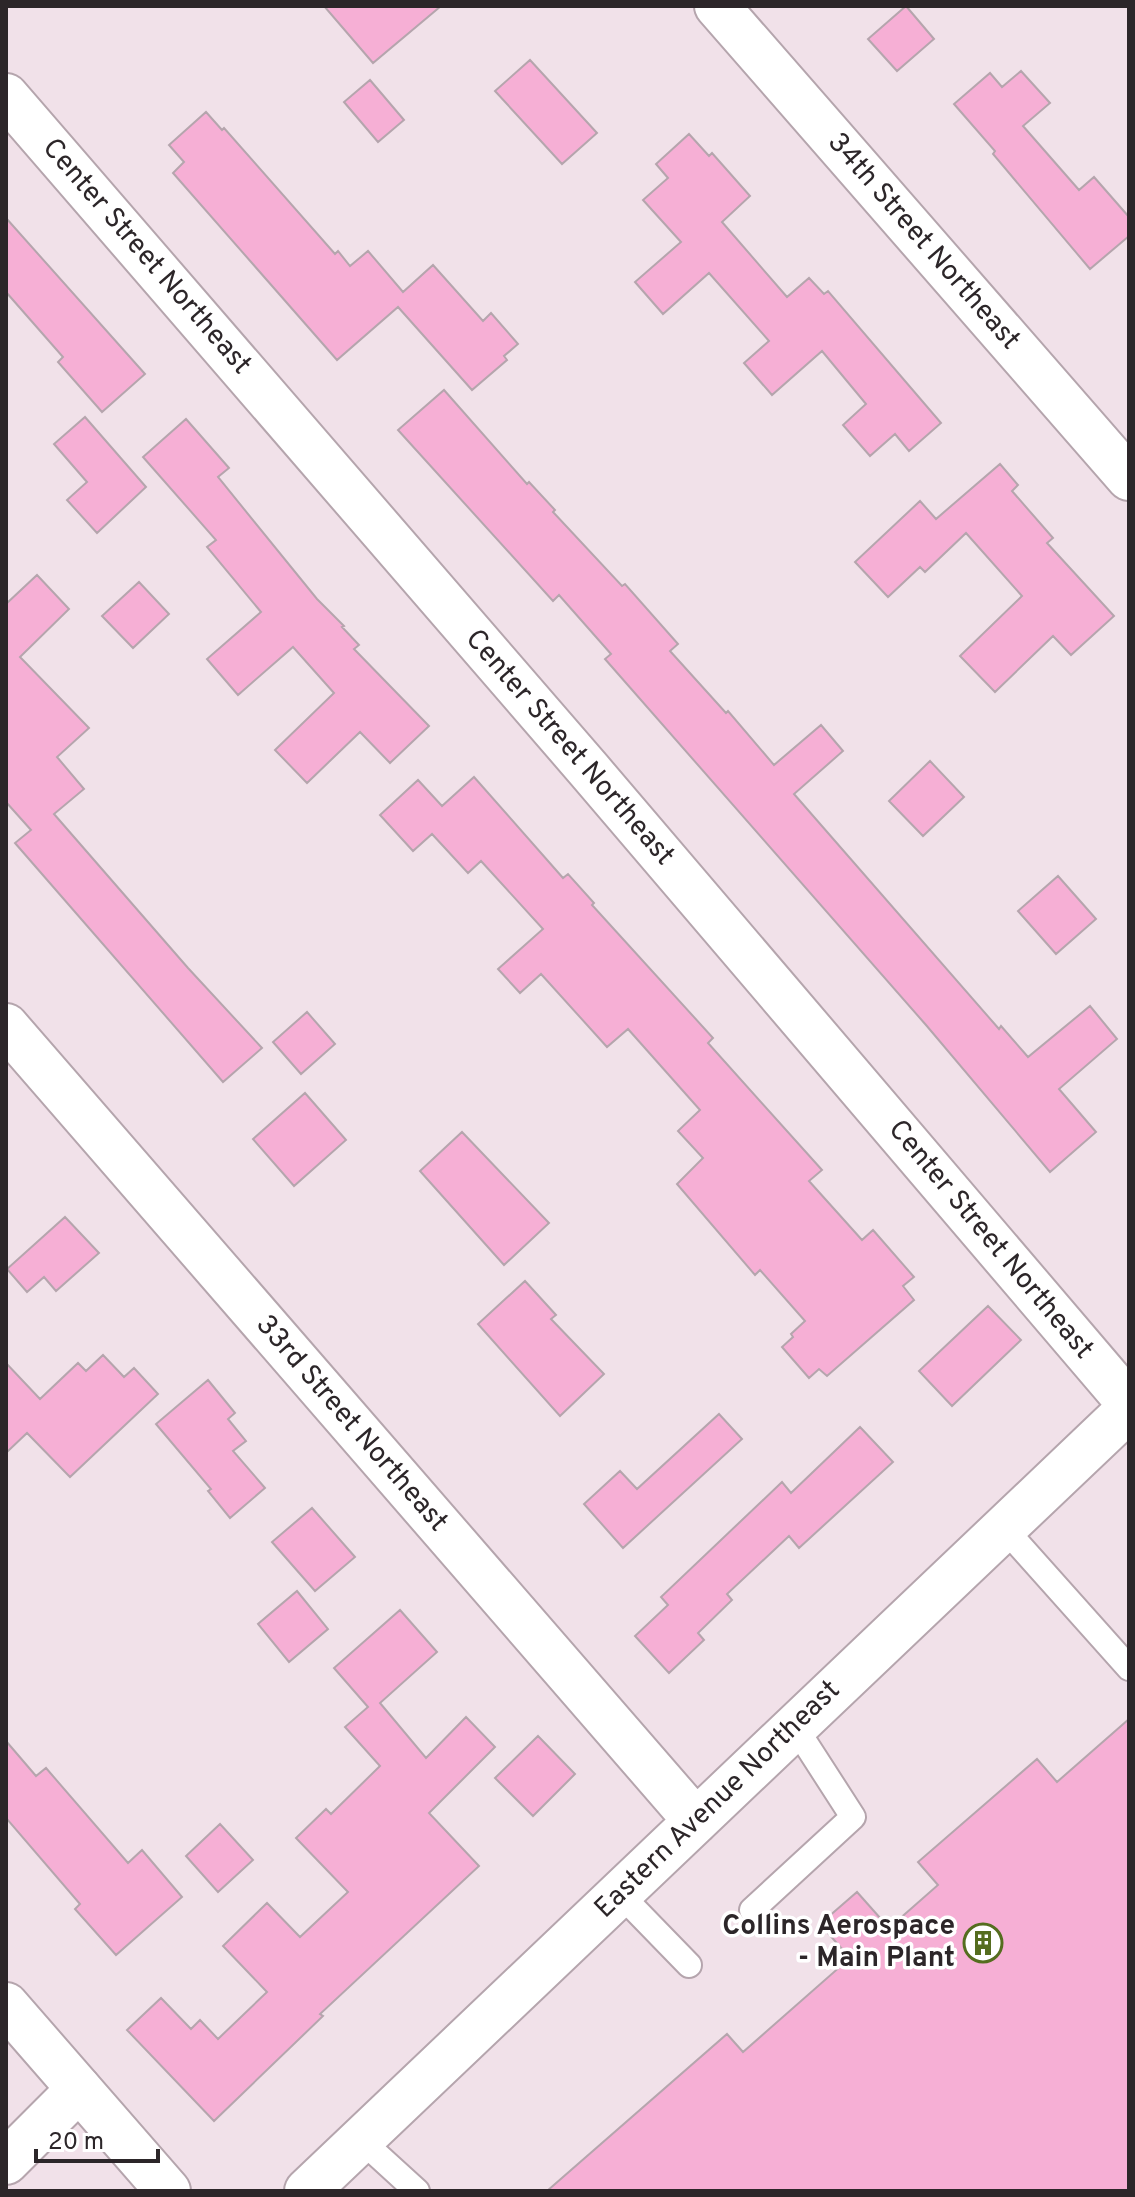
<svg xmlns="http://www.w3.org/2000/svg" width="1135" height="2197" font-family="Overpass,sans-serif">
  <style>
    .building { fill: #f6afd5; stroke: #b5a5ad; stroke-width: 2 }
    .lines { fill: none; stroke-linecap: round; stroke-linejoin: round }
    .service-casing { stroke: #b5a5ad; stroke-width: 28 }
    .minor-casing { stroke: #b5a5ad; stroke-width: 48 }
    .secondary-casing { stroke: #b5a5ad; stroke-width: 48 }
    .service { stroke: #fff; stroke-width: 24 }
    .minor { stroke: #fff; stroke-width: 44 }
    .secondary { stroke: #fff; stroke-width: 44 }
    .labels { text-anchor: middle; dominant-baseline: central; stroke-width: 7; stroke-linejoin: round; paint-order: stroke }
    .street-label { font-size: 28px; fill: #2c2629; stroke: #fff }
    .poi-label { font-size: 28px; font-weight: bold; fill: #2c2629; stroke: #fff; text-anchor: end }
  </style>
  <rect width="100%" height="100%" fill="#f1e1e9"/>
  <!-- building -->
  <path class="building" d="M 324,6 L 441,6 L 373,63 Z
    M 906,6 L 934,39 L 897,71 L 868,39 Z
    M 530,60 L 597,133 L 562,164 L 495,91 Z
    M 1021,71 L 1050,103 L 1023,126 L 1079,190 L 1094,177 L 1129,217 L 1129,236 L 1090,269 L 993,154 L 995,151 L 954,104 L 990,73 L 1002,87 Z
    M 370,80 L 404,120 L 378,142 L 344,102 Z
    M 206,112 L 222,130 L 224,128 L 335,254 L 338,251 L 350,266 L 368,251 L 403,292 L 433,265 L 483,321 L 491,313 L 518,344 L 504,356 L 507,360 L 472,390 L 398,307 L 337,360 L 173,173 L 184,162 L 169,145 Z
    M 689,134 L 709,156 L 712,153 L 750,196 L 722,222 L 787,297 L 809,278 L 824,294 L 828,291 L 941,423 L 909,451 L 895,434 L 870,456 L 843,425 L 866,404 L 822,351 L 772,395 L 744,363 L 769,341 L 709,273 L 663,314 L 635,282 L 681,242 L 643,200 L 668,178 L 656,164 Z
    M 6,218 L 145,374 L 102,412 L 58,362 L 63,357 L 6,292 Z
    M 444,390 L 527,484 L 529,482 L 555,510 L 553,512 L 622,586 L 625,584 L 678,644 L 670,651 L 726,713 L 728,711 L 774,765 L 821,725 L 843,751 L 794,794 L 999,1029 L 1001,1026 L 1028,1057 L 1090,1006 L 1117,1039 L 1059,1089 L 1096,1132 L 1050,1172 L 926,1025 L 605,659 L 611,654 L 559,595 L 553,601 L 398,430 Z
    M 85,417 L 146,487 L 97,533 L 67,500 L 87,482 L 54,444 Z
    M 186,419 L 229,468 L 218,477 L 317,599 L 344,626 L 342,627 L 359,645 L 354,649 L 429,726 L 390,763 L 360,732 L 307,783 L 275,750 L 334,693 L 293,647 L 238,695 L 207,659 L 261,612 L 207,547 L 216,540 L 143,457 Z
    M 1000,464 L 1018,485 L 1012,491 L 1053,538 L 1047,543 L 1114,616 L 1071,655 L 1053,636 L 995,692 L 960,656 L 1022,596 L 966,533 L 925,572 L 920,567 L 888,597 L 855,562 L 920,501 L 936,519 Z
    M 37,575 L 69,609 L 20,657 L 89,728 L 57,757 L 84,789 L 54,814 L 188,968 L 262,1048 L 223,1082 L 15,843 L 31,830 L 6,802 L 6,604 Z
    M 139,582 L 169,614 L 133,648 L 102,616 Z
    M 930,761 L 964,797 L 923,836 L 889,801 Z
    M 474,777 L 563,878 L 568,874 L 594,903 L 592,905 L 713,1038 L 708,1043 L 822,1170 L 809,1181 L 862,1240 L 873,1230 L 914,1277 L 903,1286 L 914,1300 L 827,1376 L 819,1369 L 809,1378 L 782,1347 L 793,1337 L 791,1334 L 805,1321 L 760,1270 L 755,1275 L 677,1184 L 703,1158 L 678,1131 L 700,1110 L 628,1029 L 607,1047 L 541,974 L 520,993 L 498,969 L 543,929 L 481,861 L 468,873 L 432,834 L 413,851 L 380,815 L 418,780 L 442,806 Z
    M 1058,876 L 1096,919 L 1056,954 L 1018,911 Z
    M 307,1012 L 335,1044 L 301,1074 L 273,1042 Z
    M 305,1093 L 346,1140 L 294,1186 L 253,1139 Z
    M 462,1132 L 549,1223 L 504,1265 L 420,1171 Z
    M 65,1217 L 99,1253 L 56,1291 L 44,1277 L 27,1292 L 7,1269 Z
    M 525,1281 L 556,1315 L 551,1319 L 604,1374 L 560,1416 L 478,1324 Z
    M 988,1306 L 1021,1340 L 952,1406 L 919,1371 Z
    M 103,1355 L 124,1377 L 134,1368 L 158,1394 L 70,1477 L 27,1433 L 6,1453 L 6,1363 L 40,1399 L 78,1363 L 86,1371 Z
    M 208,1380 L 235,1413 L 228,1419 L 246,1441 L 233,1451 L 265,1488 L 230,1518 L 208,1491 L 211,1489 L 156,1424 Z
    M 719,1414 L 742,1439 L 623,1548 L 584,1504 L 620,1471 L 637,1489 Z
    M 860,1427 L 893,1462 L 799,1548 L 789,1536 L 727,1594 L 732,1600 L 698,1633 L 704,1640 L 669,1673 L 635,1636 L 668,1605 L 661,1597 L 782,1482 L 791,1493 Z
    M 312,1508 L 355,1557 L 315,1591 L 272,1542 Z
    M 297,1591 L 328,1629 L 289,1662 L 258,1624 Z
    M 400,1610 L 437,1652 L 380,1703 L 426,1758 L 466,1717 L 495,1747 L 429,1813 L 479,1866 L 320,2014 L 323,2016 L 214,2121 L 127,2030 L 161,1998 L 191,2029 L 200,2020 L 218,2039 L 267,1992 L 223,1946 L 267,1903 L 300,1937 L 348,1892 L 296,1838 L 326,1809 L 331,1814 L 380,1766 L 345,1727 L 368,1707 L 334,1668 Z
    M 1129,1719 L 1129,2191 L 547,2191 L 727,2034 L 743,2052 L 850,1958 L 820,1924 L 857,1892 L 889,1928 L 938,1885 L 918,1862 L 1037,1759 L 1057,1782 Z
    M 538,1736 L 575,1774 L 533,1816 L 495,1778 Z
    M 6,1741 L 36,1776 L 46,1768 L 128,1863 L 142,1850 L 182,1897 L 116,1955 L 75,1909 L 80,1904 L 6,1818 Z
    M 220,1824 L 253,1860 L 218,1892 L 186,1856 Z"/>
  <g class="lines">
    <defs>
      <path id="service" d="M 1004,1528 L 1129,1668
        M 620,1894 L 689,1965
        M 752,1910 L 853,1817 L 795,1727
        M 361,2140 L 417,2191"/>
      <path id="minor" d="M 717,6 L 1129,478
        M 6,96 L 589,770 L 1129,1403
        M 6,1026 L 696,1821
        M 6,2162 L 79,2089
        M 307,2191 L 1129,1409"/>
      <path id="secondary" d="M 6,2005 L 168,2191"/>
    </defs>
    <!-- service casing -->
    <use href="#service" class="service-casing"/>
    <!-- minor casing -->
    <use href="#minor" class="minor-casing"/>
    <!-- secondary casing -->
    <use href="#secondary" class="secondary-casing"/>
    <!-- service -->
    <use href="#service" class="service"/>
    <!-- minor -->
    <use href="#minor" class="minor"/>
    <!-- secondary -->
    <use href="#secondary" class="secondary"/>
  </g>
  <!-- icons -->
  <defs>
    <symbol id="building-ring" viewBox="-11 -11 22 22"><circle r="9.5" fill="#fff" stroke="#556d1f" stroke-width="1.5"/><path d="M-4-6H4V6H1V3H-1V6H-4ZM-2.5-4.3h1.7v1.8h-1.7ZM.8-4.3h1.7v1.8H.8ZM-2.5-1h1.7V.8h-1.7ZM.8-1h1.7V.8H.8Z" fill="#556d1f"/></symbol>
  </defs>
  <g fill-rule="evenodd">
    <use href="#building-ring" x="961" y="1921" width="44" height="44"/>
  </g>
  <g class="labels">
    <!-- street labels -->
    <g class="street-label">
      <text transform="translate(923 242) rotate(49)">34th Street Northeast</text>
      <text transform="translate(146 257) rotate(49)">Center Street Northeast</text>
      <text transform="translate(569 748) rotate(49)">Center Street Northeast</text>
      <text transform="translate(990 1240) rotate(50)">Center Street Northeast</text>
      <text transform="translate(351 1424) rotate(49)">33rd Street Northeast</text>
      <text transform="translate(718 1800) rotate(-44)">Eastern Avenue Northeast</text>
    </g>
    <!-- poi labels -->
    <g class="poi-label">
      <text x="955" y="1927">Collins Aerospace<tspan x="955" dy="32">- Main Plant</tspan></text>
    </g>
  </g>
  <!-- border -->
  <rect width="1135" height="2197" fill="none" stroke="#2c2629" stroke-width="16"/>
  <!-- scale -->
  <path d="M36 2149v12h122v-12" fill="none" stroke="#2c2629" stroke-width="4"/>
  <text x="48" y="2149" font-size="24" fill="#2c2629" stroke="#ffffff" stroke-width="6" paint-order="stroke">20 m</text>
</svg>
